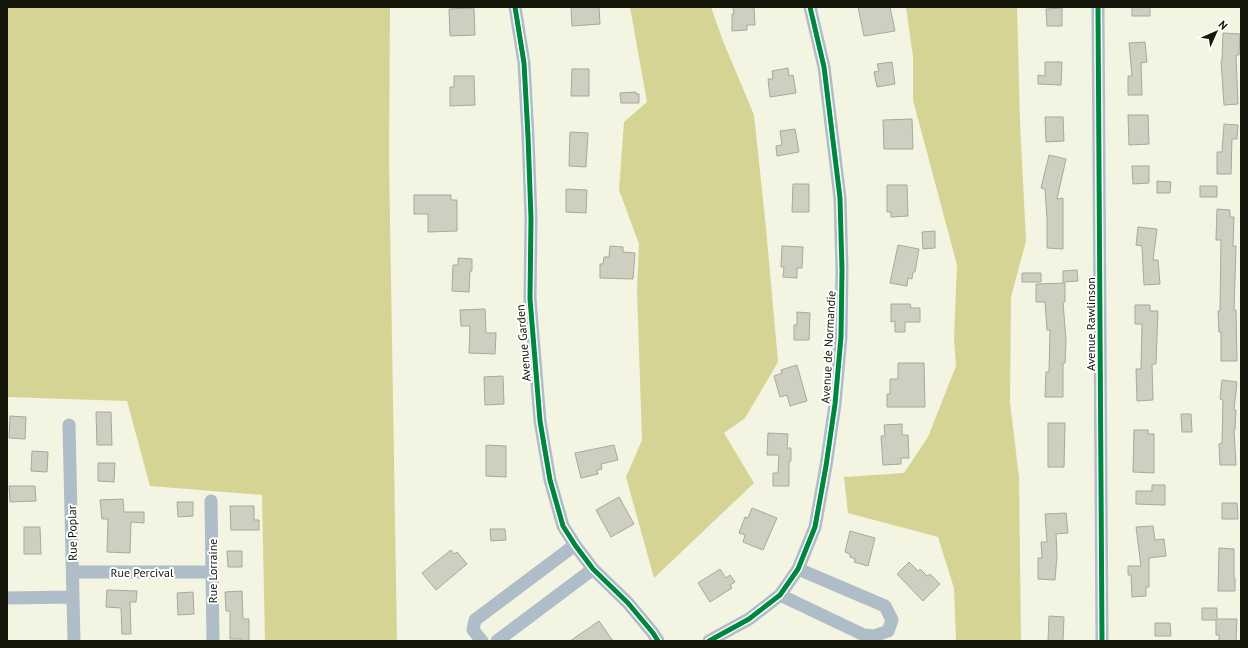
<svg xmlns="http://www.w3.org/2000/svg" width="1248" height="648" font-family="'PT Sans',sans-serif">
  <style>
    .forest { fill: #d5d494 }
    .building { fill: #cfcfc1; stroke: #a8a99a }
    .lines { fill: none; stroke-linecap: round; stroke-linejoin: round }
    .minor { stroke: #aebdc7; stroke-width: 13 }
    .cycleway-casing { stroke: #fff; stroke-width: 8 }
    .cycleway { stroke: #00873e; stroke-width: 5 }
    .labels { text-anchor: middle; dominant-baseline: central; stroke-width: 4; stroke-linejoin: round; paint-order: stroke }
    .street-label { font-size: 12px; fill: #16160a; stroke: #fff }
  </style>
  <rect width="100%" height="100%" fill="#f3f4e1"/>
  <!-- forest -->
  <path class="forest" d="M 7,7 L 390,7 L 389,160 L 397,641 L 265,641 L 262,495 L 150,486 L 127,401 L 7,397 Z
    M 630,7 L 711,7 L 723,41 L 754,115 L 766,228 L 778,362 L 745,418 L 724,433 L 754,483 L 654,578 L 626,477 L 642,440 L 637,291 L 639,244 L 619,190 L 624,122 L 647,102 Z
    M 906,7 L 1017,7 L 1020,122 L 1026,241 L 1011,297 L 1010,402 L 1019,477 L 1021,641 L 956,641 L 954,588 L 938,537 L 848,513 L 844,477 L 904,473 L 928,437 L 956,366 L 954,338 L 957,265 L 913,100 L 913,57 Z"/>
  <!-- building -->
  <path class="building" d="M 571,7 L 599,7 L 600,24 L 572,26 Z
    M 733,7 L 754,7 L 755,25 L 747,25 L 747,30 L 732,31 L 732,14 L 734,14 Z
    M 858,7 L 890,7 L 895,31 L 864,36 Z
    M 1132,7 L 1150,7 L 1150,16 L 1132,16 Z
    M 474,8 L 475,35 L 450,36 L 449,9 Z
    M 1062,8 L 1062,26 L 1047,26 L 1046,9 Z
    M 1223,33 L 1240,34 L 1239,55 L 1236,55 L 1238,104 L 1224,105 L 1221,61 L 1222,61 Z
    M 1145,42 L 1147,62 L 1141,63 L 1142,95 L 1128,95 L 1128,76 L 1132,76 L 1129,43 Z
    M 892,62 L 895,84 L 877,87 L 874,72 L 879,71 L 877,64 Z
    M 1045,62 L 1062,62 L 1061,85 L 1038,84 L 1038,75 L 1045,76 Z
    M 788,68 L 789,76 L 793,75 L 796,93 L 770,97 L 768,79 L 773,79 L 772,71 Z
    M 572,69 L 589,69 L 589,96 L 571,96 Z
    M 454,76 L 474,76 L 475,105 L 450,106 L 450,87 L 454,87 Z
    M 636,92 L 636,94 L 639,94 L 639,103 L 621,103 L 620,93 Z
    M 1128,115 L 1148,115 L 1149,144 L 1129,145 Z
    M 1045,117 L 1063,117 L 1064,141 L 1046,142 Z
    M 912,119 L 913,149 L 884,149 L 883,120 Z
    M 1224,124 L 1238,125 L 1237,139 L 1232,139 L 1231,174 L 1217,174 L 1217,152 L 1222,152 Z
    M 795,129 L 799,152 L 777,156 L 776,146 L 782,145 L 780,131 Z
    M 570,132 L 588,133 L 586,167 L 569,166 Z
    M 1049,155 L 1066,159 L 1057,199 L 1063,198 L 1063,249 L 1047,248 L 1047,219 L 1045,189 L 1041,188 Z
    M 1132,166 L 1149,166 L 1149,183 L 1133,184 Z
    M 1157,181 L 1171,182 L 1170,193 L 1157,193 Z
    M 793,184 L 809,184 L 809,212 L 792,212 Z
    M 887,185 L 907,185 L 908,216 L 891,217 L 891,212 L 887,212 Z
    M 1200,186 L 1217,186 L 1217,197 L 1200,197 Z
    M 566,189 L 587,190 L 586,213 L 566,212 Z
    M 414,195 L 451,195 L 451,200 L 457,200 L 457,231 L 428,232 L 428,214 L 414,214 Z
    M 1217,209 L 1230,210 L 1230,217 L 1234,217 L 1233,246 L 1236,246 L 1234,310 L 1236,310 L 1237,361 L 1221,361 L 1221,332 L 1219,332 L 1218,311 L 1220,311 L 1221,240 L 1216,240 Z
    M 1138,227 L 1157,229 L 1153,260 L 1158,260 L 1160,284 L 1144,285 L 1142,246 L 1136,245 Z
    M 935,231 L 935,248 L 923,249 L 922,232 Z
    M 898,245 L 919,249 L 915,272 L 913,272 L 912,279 L 908,278 L 907,286 L 890,283 Z
    M 610,246 L 623,247 L 623,252 L 635,253 L 633,279 L 600,278 L 600,264 L 603,264 L 604,257 L 609,257 Z
    M 782,246 L 803,247 L 802,268 L 797,268 L 797,278 L 783,277 L 784,267 L 781,267 Z
    M 458,258 L 472,259 L 472,271 L 470,271 L 469,292 L 452,291 L 453,265 L 458,265 Z
    M 1077,270 L 1078,281 L 1063,282 L 1063,271 Z
    M 1022,273 L 1041,273 L 1041,282 L 1022,282 Z
    M 1065,283 L 1065,302 L 1063,302 L 1066,341 L 1065,363 L 1063,363 L 1063,397 L 1045,397 L 1046,372 L 1049,372 L 1050,330 L 1047,330 L 1045,302 L 1036,302 L 1036,284 Z
    M 891,304 L 910,304 L 911,308 L 920,308 L 920,322 L 905,322 L 905,332 L 895,332 L 895,321 L 891,322 Z
    M 1135,305 L 1150,305 L 1150,311 L 1158,311 L 1156,364 L 1152,364 L 1153,400 L 1137,401 L 1136,369 L 1141,369 L 1142,324 L 1135,324 Z
    M 485,309 L 486,333 L 496,333 L 495,354 L 469,353 L 470,326 L 461,326 L 460,310 Z
    M 797,312 L 810,313 L 809,340 L 794,340 L 794,325 L 797,325 Z
    M 898,363 L 924,363 L 925,407 L 887,407 L 887,394 L 890,394 L 890,379 L 898,379 Z
    M 797,365 L 807,401 L 790,406 L 787,395 L 780,397 L 774,376 L 782,373 L 781,370 Z
    M 503,376 L 504,404 L 485,405 L 484,377 Z
    M 1222,380 L 1237,382 L 1234,410 L 1236,410 L 1235,430 L 1234,430 L 1236,465 L 1220,465 L 1219,444 L 1222,443 L 1223,400 L 1220,399 Z
    M 96,412 L 111,412 L 112,445 L 97,445 Z
    M 1181,414 L 1191,414 L 1192,432 L 1182,432 Z
    M 10,416 L 26,417 L 25,439 L 9,438 Z
    M 1048,423 L 1065,423 L 1064,467 L 1048,467 Z
    M 902,424 L 902,435 L 908,435 L 909,458 L 901,458 L 901,464 L 883,465 L 881,436 L 885,436 L 884,425 Z
    M 1134,430 L 1148,430 L 1148,434 L 1154,434 L 1154,473 L 1133,472 Z
    M 768,433 L 788,434 L 787,448 L 791,448 L 791,461 L 789,461 L 789,486 L 773,486 L 773,473 L 778,473 L 779,455 L 767,455 Z
    M 486,445 L 506,446 L 506,477 L 486,476 Z
    M 614,445 L 618,460 L 601,464 L 602,469 L 597,470 L 598,474 L 581,478 L 575,453 Z
    M 32,451 L 48,452 L 47,472 L 31,471 Z
    M 98,463 L 115,463 L 114,482 L 98,481 Z
    M 1152,485 L 1165,485 L 1165,505 L 1136,504 L 1136,491 L 1152,491 Z
    M 9,486 L 35,486 L 36,501 L 10,502 Z
    M 619,497 L 634,524 L 611,537 L 596,510 Z
    M 123,499 L 124,512 L 144,512 L 144,523 L 131,522 L 130,553 L 107,552 L 108,519 L 102,519 L 100,500 Z
    M 177,502 L 193,502 L 193,516 L 178,517 Z
    M 1222,503 L 1237,503 L 1238,519 L 1222,519 Z
    M 230,506 L 254,506 L 254,520 L 259,520 L 259,530 L 231,530 Z
    M 752,508 L 777,518 L 763,550 L 743,542 L 745,535 L 739,533 L 745,517 L 748,518 Z
    M 1066,513 L 1068,533 L 1056,534 L 1057,555 L 1055,580 L 1038,579 L 1038,558 L 1042,558 L 1041,542 L 1047,542 L 1045,514 Z
    M 1153,526 L 1155,540 L 1164,539 L 1166,556 L 1149,558 L 1149,587 L 1146,587 L 1146,596 L 1132,597 L 1131,575 L 1128,575 L 1128,566 L 1141,566 L 1136,527 Z
    M 24,527 L 40,527 L 41,554 L 24,554 Z
    M 490,529 L 505,529 L 506,540 L 491,541 Z
    M 850,531 L 875,538 L 868,566 L 854,562 L 855,559 L 850,557 L 850,554 L 845,552 Z
    M 1219,548 L 1234,549 L 1234,578 L 1235,578 L 1235,591 L 1218,591 Z
    M 451,550 L 454,554 L 457,552 L 467,564 L 436,590 L 422,573 Z
    M 227,551 L 242,551 L 242,567 L 228,567 Z
    M 909,562 L 918,571 L 920,569 L 927,576 L 930,574 L 940,584 L 923,601 L 897,574 Z
    M 720,569 L 726,578 L 730,575 L 735,582 L 730,585 L 732,588 L 710,602 L 698,583 Z
    M 107,590 L 137,591 L 136,602 L 130,602 L 131,634 L 122,634 L 121,608 L 106,607 Z
    M 242,591 L 243,619 L 249,619 L 249,641 L 241,641 L 241,639 L 230,639 L 230,611 L 226,611 L 225,592 Z
    M 193,592 L 194,614 L 178,615 L 177,593 Z
    M 1202,608 L 1217,608 L 1217,619 L 1237,619 L 1236,641 L 1219,641 L 1219,635 L 1216,635 L 1216,620 L 1202,620 Z
    M 1049,616 L 1064,617 L 1063,641 L 1048,641 Z
    M 599,621 L 613,641 L 570,641 Z
    M 1155,623 L 1170,623 L 1171,636 L 1155,636 Z"/>
  <g class="lines">
    <!-- minor -->
    <path class="minor" d="M 515,7 L 524,63 L 528,136 L 531,218 L 530,299 L 540,421 L 550,480 L 563,526 L 575,545 L 593,569 L 628,603 L 653,633 L 658,641
      M 1098,7 L 1102,641
      M 69,425 L 74,641
      M 211,501 L 213,641
      M 73,572 L 212,572
      M 780,595 L 864,635 L 874,636 L 888,631 L 892,620 L 885,606 L 798,569
      M 7,598 L 73,597
      M 482,641 L 473,630 L 475,620 L 575,545
      M 497,641 L 593,569
      M 709,641 L 749,619 L 780,595 L 798,569 L 815,527 L 826,466 L 835,404 L 841,337 L 842,270 L 840,198 L 824,67 L 810,7"/>
    <defs>
      <path id="cycleway" d="M 515,7 L 524,63 L 528,136 L 531,218 L 530,299 L 540,421 L 550,480 L 563,526 L 575,545 L 593,569 L 628,603 L 653,633 L 658,641
        M 1098,7 L 1102,641
        M 709,641 L 749,619 L 780,595 L 798,569 L 815,527 L 826,466 L 835,404 L 841,337 L 842,270 L 840,198 L 824,67 L 810,7"/>
    </defs>
    <!-- cycleway casing -->
    <use href="#cycleway" class="cycleway-casing"/>
    <!-- cycleway -->
    <use href="#cycleway" class="cycleway"/>
  </g>
  <g class="labels">
    <!-- street labels -->
    <g class="street-label">
      <text transform="translate(1090 324) rotate(-90)">Avenue Rawlinson</text>
      <text transform="translate(523 343) rotate(-95)">Avenue Garden</text>
      <text transform="translate(828 347) rotate(-87)">Avenue de Normandie</text>
      <text transform="translate(72 533) rotate(-91)">Rue Poplar</text>
      <text transform="translate(212 571) rotate(-90)">Rue Lorraine</text>
      <text x="142" y="572">Rue Percival</text>
    </g>
  </g>
  <!-- border -->
  <rect width="1248" height="648" fill="none" stroke="#16160a" stroke-width="16"/>
  <!-- north arrow -->
  <g transform="translate(1216 32) rotate(45)" stroke="#ffffff" stroke-width="3" paint-order="stroke">
  <path d="M0-3L7 15L0 10L-7 15Z" fill="#16160a"/>
  <text y="-6" font-size="11" font-weight="bold" text-anchor="middle" fill="#16160a">N</text>
  </g>
</svg>
